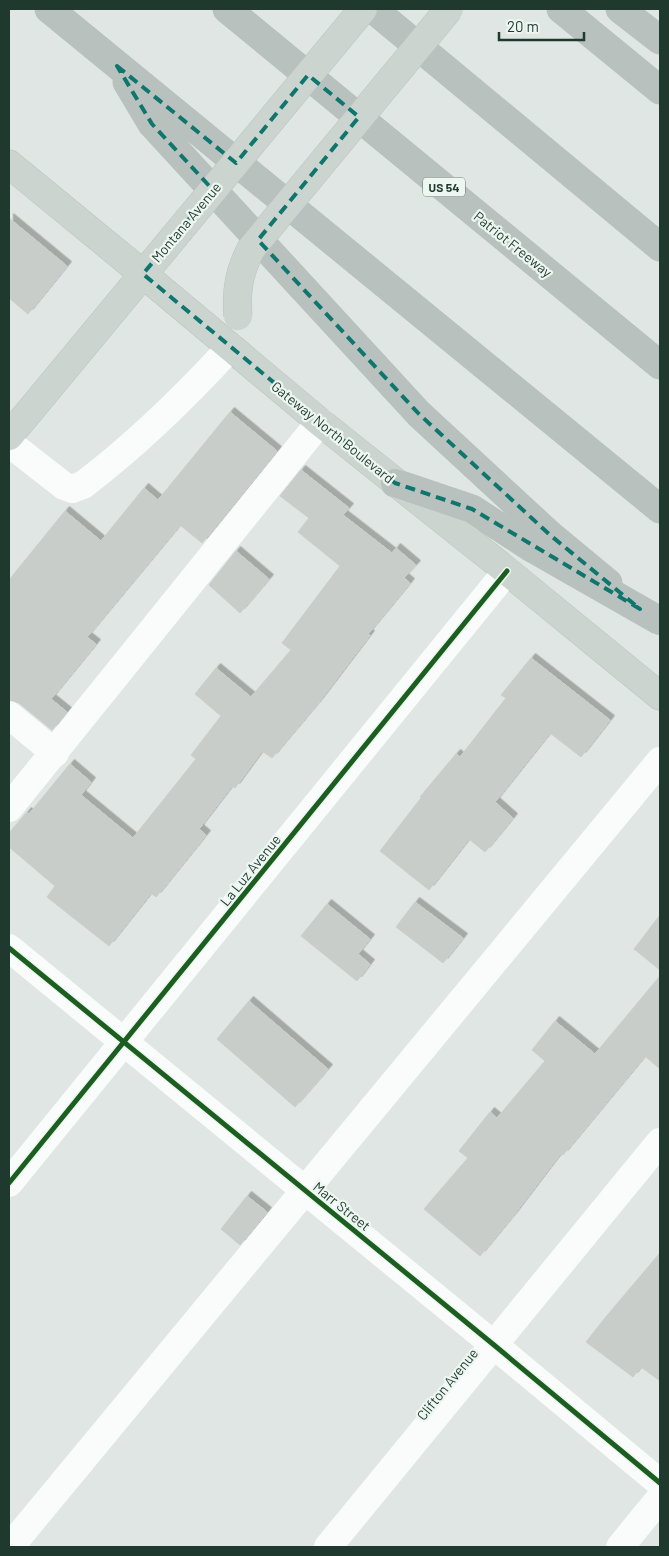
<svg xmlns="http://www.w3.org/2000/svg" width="669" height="1556" font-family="Barlow,sans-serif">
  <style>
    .building { fill: #c8cdca; stroke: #c9cfcc; filter: url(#shadow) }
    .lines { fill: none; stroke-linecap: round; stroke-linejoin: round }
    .major-casing { stroke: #bac3bf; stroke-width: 29 }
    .highway-casing { stroke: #bac3bf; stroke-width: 29 }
    .minor { stroke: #fafbfb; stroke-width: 28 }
    .major { stroke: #ccd4d0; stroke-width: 28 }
    .highway { stroke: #b8c1be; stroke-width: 28 }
    .major-bridge-casing { stroke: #bac3bf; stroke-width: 29; stroke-linecap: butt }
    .highway-bridge-casing { stroke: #bac3bf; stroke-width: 29; stroke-linecap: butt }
    .major-bridge { stroke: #ccd4d0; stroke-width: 28 }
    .highway-bridge { stroke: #b8c1be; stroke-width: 28 }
    .cycleway-casing { stroke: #edf6f1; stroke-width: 8 }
    .cycleway { stroke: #1b5e20; stroke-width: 5 }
    .marked { fill: none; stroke: #0f766e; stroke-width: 4; stroke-dasharray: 10 6; stroke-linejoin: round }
    .labels { text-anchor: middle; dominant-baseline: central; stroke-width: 4.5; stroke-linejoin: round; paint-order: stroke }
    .shield { fill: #edf6f1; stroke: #5d7268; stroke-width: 1 }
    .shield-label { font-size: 12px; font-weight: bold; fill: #1f392e }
    .street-label { font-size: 14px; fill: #1f392e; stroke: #edf6f1 }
  </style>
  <defs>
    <filter id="shadow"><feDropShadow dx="4.5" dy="-4.5" stdDeviation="0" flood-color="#0004"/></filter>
  </defs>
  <rect width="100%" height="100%" fill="#e0e6e3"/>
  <!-- building -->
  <path class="building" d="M 9,218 L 67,266 L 28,314 L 9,298 Z
    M 230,412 L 277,451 L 202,543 L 180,525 L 87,637 L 96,644 L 51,699 L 67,712 L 52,730 L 19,703 L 9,700 L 9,580 L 65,511 L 101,541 L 144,488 L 158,500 Z
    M 301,470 L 349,508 L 343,515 L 392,553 L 396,548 L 416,565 L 404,578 L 410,583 L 368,634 L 370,635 L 319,702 L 272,758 L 262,751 L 235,788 L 232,786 L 199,829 L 206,835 L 156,897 L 151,893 L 109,946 L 47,897 L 55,886 L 9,847 L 9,833 L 27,812 L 29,814 L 70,764 L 91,782 L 81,795 L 133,838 L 196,759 L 191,755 L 221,716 L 195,694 L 216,668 L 251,697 L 291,650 L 282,643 L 340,566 L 298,532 L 309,518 L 280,496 Z
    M 236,551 L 269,579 L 240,613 L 209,585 Z
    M 531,658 L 610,720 L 581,757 L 550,733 L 495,802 L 513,818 L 485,852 L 469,839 L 429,890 L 380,851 L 421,798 L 420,797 L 456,754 L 460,757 L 506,698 L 501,695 Z
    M 415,902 L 463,938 L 443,963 L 396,927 Z
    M 327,904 L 370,939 L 358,954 L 370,964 L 357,981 L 301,936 Z
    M 660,915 L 660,970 L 634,949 Z
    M 660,976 L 660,1069 L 645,1056 L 563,1155 L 561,1153 L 513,1216 L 480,1256 L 424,1209 L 468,1158 L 459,1151 L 490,1112 L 497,1118 L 545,1061 L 532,1050 L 555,1021 L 595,1054 Z
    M 249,1001 L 328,1069 L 295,1107 L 217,1039 Z
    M 247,1196 L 267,1212 L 240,1245 L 221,1229 Z
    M 660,1253 L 660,1381 L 641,1367 L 633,1377 L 586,1342 L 605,1318 Z"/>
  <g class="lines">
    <defs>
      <path id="major" d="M 9,164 L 143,274 L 320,422 L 507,571 L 660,696
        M 9,436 L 179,231"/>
      <path id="highway" d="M 49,9 L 660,509
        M 227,9 L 660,365
        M 373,9 L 660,247
        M 561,9 L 660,90
        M 620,9 L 660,40
        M 127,82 L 152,124 L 419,414 L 550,535 L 608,583
        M 395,483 L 472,509 L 532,548"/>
    </defs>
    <!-- major casing -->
    <use href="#major" class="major-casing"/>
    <!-- highway casing -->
    <use href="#highway" class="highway-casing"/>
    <!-- minor -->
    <path class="minor" d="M 9,443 L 64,486 L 72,489 L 83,485 C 137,444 184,398 230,348
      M 9,715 L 55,753
      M 9,808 L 320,422
      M 9,948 L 494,1345 L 660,1483
      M 9,1183 L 507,571
      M 10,1547 L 660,761
      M 328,1547 L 660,1142
      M 620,1547 L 660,1498"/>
    <!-- major -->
    <use href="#major" class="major"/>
    <!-- highway -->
    <use href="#highway" class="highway"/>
    <defs>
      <path id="major-bridge" d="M 179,231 L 363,9
        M 238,316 C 236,290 239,272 251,249 L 449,9"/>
      <path id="highway-bridge" d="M 532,548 L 660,621"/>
    </defs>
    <!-- major-bridge casing -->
    <use href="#major-bridge" class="major-bridge-casing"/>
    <!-- highway-bridge casing -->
    <use href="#highway-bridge" class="highway-bridge-casing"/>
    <!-- major-bridge -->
    <use href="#major-bridge" class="major-bridge"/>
    <!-- highway-bridge -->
    <use href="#highway-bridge" class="highway-bridge"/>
    <defs>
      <path id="cycleway" d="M 9,948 L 494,1345 L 660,1483
        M 9,1183 L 507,571"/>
    </defs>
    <!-- cycleway casing -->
    <use href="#cycleway" class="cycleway-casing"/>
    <!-- cycleway -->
    <use href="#cycleway" class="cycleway"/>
  </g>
  <!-- marked area -->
  <path class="marked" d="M 117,66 L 236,163 L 308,75 L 359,117 L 258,240 L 419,414 L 550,535 L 640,609 L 472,509 L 395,483 L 143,274 L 213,190 L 152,124 Z"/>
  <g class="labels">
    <!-- shield labels -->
    <rect class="shield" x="423" y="177.5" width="42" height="19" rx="4"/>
    <g class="shield-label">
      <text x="444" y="187">US 54</text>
    </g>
    <!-- street labels -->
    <g class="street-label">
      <text transform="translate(186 222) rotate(-50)">Montana Avenue</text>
      <text transform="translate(513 244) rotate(39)">Patriot Freeway</text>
      <text transform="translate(333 432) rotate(39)">Gateway North Boulevard</text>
      <text transform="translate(250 870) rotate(-51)">La Luz Avenue</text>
      <text transform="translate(342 1206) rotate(39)">Marr Street</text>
      <text transform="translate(447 1384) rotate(-51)">Clifton Avenue</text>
    </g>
  </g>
  <!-- border -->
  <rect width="669" height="1556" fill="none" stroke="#1f392e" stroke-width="20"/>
  <!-- scale -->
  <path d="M499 32v8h85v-8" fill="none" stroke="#1f392e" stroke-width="2.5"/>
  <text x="507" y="32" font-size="15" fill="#1f392e" stroke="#edf6f1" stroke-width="4" paint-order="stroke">20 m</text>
</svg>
